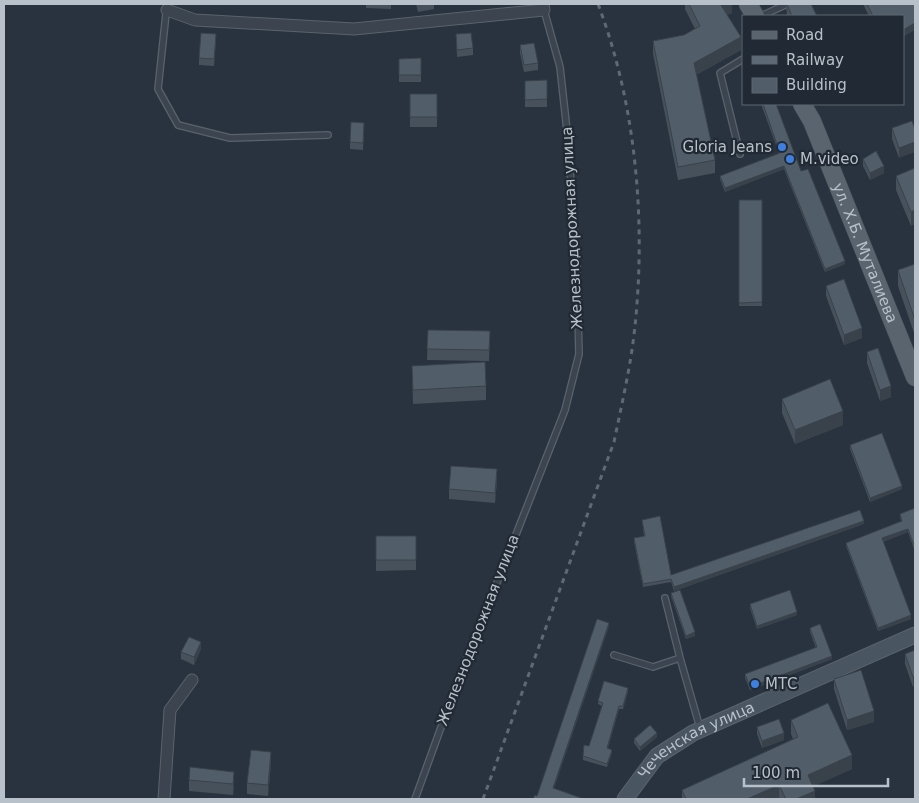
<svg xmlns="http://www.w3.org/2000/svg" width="919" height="803" font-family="'DejaVu Sans',sans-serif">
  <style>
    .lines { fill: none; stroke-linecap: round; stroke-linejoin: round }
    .lane-casing { stroke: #5a636c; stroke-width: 8 }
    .street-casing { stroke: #5a636c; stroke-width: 13 }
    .secondary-casing { stroke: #5a636c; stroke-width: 17 }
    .primary-casing { stroke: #454e58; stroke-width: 19 }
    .lane { stroke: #3c454f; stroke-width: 5.5 }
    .street { stroke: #3c454f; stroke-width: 11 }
    .secondary { stroke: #4a5562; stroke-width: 15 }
    .primary { stroke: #5a646f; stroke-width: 18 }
    .rail { stroke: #5e6976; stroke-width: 3; stroke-dasharray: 5 5; stroke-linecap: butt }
    .wall { fill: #46515b }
    .shaded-wall { fill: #39424a }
    .building { fill: #515e6a; stroke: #39424a }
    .shop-dot { fill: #3f7fe0; stroke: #212a34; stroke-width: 2 }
    .labels { text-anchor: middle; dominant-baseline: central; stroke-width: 4.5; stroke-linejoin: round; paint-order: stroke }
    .poi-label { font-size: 15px; fill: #b8c0c9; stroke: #212a34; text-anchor: start }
    .street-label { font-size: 15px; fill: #b8c0c9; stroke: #212a34 }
  </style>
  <rect width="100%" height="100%" fill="#28333f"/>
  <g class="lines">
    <defs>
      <path id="lane" d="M 167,4 L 158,89 L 178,125 L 230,138 L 328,135
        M 761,16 L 787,4
        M 740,154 L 720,73 L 743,59
        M 665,598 L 680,658
        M 614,655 L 653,667 L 680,658 L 700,728
        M 415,799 L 452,697 L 565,410 L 579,354 L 577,269 L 568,140 L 560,67 L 544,10"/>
      <path id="street" d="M 167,10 L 195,20 L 354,29 L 544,10 L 543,4
        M 164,799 L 170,710 L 192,680"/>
      <g id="secondary">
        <path id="s1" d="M 625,799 L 657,756 L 693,733 L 915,635"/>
      </g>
      <g id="primary">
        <path d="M 748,4 L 755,16"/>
        <path id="s2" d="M 802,104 L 812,121 L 915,377"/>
      </g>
    </defs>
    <!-- lane casing -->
    <use href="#lane" class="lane-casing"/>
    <!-- street casing -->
    <use href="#street" class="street-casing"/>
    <!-- secondary casing -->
    <use href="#secondary" class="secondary-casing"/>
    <!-- primary casing -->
    <use href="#primary" class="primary-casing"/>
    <!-- lane -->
    <use href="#lane" class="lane"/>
    <!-- street -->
    <use href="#street" class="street"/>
    <!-- secondary -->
    <use href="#secondary" class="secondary"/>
    <!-- primary -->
    <use href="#primary" class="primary"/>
    <!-- rail -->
    <path class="rail" d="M 483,799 L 614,442 C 622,403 631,365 635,326 C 646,220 636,104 598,4"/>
  </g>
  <!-- wall -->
  <path class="wall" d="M 366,4 L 391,4 L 391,9 L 366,8 Z
    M 416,4 L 434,4 L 434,9 L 418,12 Z
    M 685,4 L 732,4 L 732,13 L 727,15 L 741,50 L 696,75 L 715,160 L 715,173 L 678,180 L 653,54 L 653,41 L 684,35 L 695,29 L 685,9 Z
    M 786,4 L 817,16 L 787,16 Z
    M 863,4 L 915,4 L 903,16 L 869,16 Z
    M 456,34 L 473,48 L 473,55 L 457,57 Z
    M 216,41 L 214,66 L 199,65 L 199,58 Z
    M 520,45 L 538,63 L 538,70 L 524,72 L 520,53 Z
    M 421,58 L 421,82 L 399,82 L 399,59 Z
    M 547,80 L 547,107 L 525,107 L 525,81 Z
    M 410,94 L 437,94 L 437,127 L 410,127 Z
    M 761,104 L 776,104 L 801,171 L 845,264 L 825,272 L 784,169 L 725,192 L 720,179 L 720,176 L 779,153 Z
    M 912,121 L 899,158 L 892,139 L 892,128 Z
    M 364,130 L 363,150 L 350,149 L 350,142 Z
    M 863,159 L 884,173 L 870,180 L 863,166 Z
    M 915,168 L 911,226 L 896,190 L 896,176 Z
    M 739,200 L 762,200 L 762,306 L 739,306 Z
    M 915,264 L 915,336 L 898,286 L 898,270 Z
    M 826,286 L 862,338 L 844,345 L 826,296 Z
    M 428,330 L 490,331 L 489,361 L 427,360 Z
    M 867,352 L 891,397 L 880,401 L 867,363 Z
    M 412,366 L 486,386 L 486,400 L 413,404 Z
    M 782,399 L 843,425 L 795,444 L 782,413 Z
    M 850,445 L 902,489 L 870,502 L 850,449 Z
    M 497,480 L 495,503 L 449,499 L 449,489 Z
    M 915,508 L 915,552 L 908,532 L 883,542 L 911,619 L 878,631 L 846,546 L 846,543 L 901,521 L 900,517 L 900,514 Z
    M 642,520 L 671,575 L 864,524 L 674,591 L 671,582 L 643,587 L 634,542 L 634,538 L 644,536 Z
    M 376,536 L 416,536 L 416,570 L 376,571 Z
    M 671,593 L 695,636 L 686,639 L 671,596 Z
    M 750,604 L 797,615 L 757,629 L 750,608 Z
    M 810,628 L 832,659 L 750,690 L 745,678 L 745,674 L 816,648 L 810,632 Z
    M 201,649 L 194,665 L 181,659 L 181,652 Z
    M 915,650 L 913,687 L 905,664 L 905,654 Z
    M 834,679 L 874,722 L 847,730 L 834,689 Z
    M 628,692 L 623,709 L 619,709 L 608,748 L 612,753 L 607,767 L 583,760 L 583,756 L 589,746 L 602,706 L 598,704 L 598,701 Z
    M 791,720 L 852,769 L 813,786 L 815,799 L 682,799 L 682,790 L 793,739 L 791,734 Z
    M 757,727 L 784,740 L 762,748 L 757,734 Z
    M 657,737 L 640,751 L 634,743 L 634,739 Z
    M 271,763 L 268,796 L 247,794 L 247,783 Z
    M 189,780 L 234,782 L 233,795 L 189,791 Z"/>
  <!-- shaded-wall -->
  <path class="shaded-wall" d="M 724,4 L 732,4 L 732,13 L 721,18 L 721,5 Z
    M 915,23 L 915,30 L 903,37 L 903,30 Z
    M 741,37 L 741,50 L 694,76 L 694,63 Z
    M 915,142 L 915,152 L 899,158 L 899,148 Z
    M 784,166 L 784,169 L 725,192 L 725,188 Z
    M 884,166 L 884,173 L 870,180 L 870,173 Z
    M 915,210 L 915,224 L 911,226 L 911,212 Z
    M 845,261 L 845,264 L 825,272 L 825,269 Z
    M 862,328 L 862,338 L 844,345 L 844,335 Z
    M 891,386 L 891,397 L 880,401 L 880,390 Z
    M 843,411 L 843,425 L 795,444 L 795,430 Z
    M 497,469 L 497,480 L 495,503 L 495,493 Z
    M 902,486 L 902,489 L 870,502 L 870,498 Z
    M 864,521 L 864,524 L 674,591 L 674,587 Z
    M 908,529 L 908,532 L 882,542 L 882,538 Z
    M 797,612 L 797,615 L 757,629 L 757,626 Z
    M 911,615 L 911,619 L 878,631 L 878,628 Z
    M 609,623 L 609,627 L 553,792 L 553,788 Z
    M 695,632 L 695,636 L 686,639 L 686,636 Z
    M 201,642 L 201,649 L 194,665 L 194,657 Z
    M 832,656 L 832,659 L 750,690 L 750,687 Z
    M 915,676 L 915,686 L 913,687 L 913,677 Z
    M 628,688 L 628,692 L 623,709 L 623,706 Z
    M 619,706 L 619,709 L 607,752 L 607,748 Z
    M 874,711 L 874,722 L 847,730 L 847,720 Z
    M 657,733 L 657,737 L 640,751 L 640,747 Z
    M 784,733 L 784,740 L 762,748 L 762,741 Z
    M 612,750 L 612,753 L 607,767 L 607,764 Z
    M 271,752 L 271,763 L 268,796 L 268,785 Z
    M 852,755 L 852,769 L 808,789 L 808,775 Z
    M 234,772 L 234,782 L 233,795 L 233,784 Z
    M 779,785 L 779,799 L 747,799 Z
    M 815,791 L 815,799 L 796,799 Z"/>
  <!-- building -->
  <path class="building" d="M 689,4 L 724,4 L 721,5 L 741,37 L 694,63 L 715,160 L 678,167 L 653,41 L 684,35 L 700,26 Z
    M 787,4 L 811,4 L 817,16 L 792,16 Z
    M 867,4 L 915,4 L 915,23 L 903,30 L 903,16 L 873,16 Z
    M 201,33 L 216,34 L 214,59 L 199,58 Z
    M 471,33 L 473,48 L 457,50 L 456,34 Z
    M 534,43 L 538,63 L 524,65 L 520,45 Z
    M 421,58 L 421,75 L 399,75 L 399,59 Z
    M 547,80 L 547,99 L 525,100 L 525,81 Z
    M 410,94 L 437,94 L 437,117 L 410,117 Z
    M 763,104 L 776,104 L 801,171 L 808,169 L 845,261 L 825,269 L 784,166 L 725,188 L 720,176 L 780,153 Z
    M 912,121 L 915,129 L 915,142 L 899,148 L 892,128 Z
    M 351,122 L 364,123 L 363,143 L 350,142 Z
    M 876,151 L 884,166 L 870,173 L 863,159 Z
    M 915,168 L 915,210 L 911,212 L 896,176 Z
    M 739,200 L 762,200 L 762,302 L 739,303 Z
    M 915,264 L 915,320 L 898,270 Z
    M 844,279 L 862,328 L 844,335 L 826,286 Z
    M 428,330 L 490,331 L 489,350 L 427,349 Z
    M 878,348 L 891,386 L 880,390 L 867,352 Z
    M 485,362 L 486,386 L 413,390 L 412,366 Z
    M 830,379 L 843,411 L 795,430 L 782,399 Z
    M 882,433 L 902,486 L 870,498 L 850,445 Z
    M 451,466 L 497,469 L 495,493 L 449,489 Z
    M 915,508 L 915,548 L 908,529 L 882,538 L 911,615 L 878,628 L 846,543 L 902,521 L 900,514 Z
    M 860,510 L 864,521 L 674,587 L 671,579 L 643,584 L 634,538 L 645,536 L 642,520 L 660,516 L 671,575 Z
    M 376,536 L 416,536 L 416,560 L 376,560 Z
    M 680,590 L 695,632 L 686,636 L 671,593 Z
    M 790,590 L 797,612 L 757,626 L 750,604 Z
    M 597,619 L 609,623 L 553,788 L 584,799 L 533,799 L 535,795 L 537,796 Z
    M 820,624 L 832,656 L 750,687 L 745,674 L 817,647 L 810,628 Z
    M 189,637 L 201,642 L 194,657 L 181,652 Z
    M 915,650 L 915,676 L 913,677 L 905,654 Z
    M 861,670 L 874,711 L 847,720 L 834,679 Z
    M 604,681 L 628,688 L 623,706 L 619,706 L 607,748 L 612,750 L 607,764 L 583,756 L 584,745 L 589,746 L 603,703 L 598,701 Z
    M 828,703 L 852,755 L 808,775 L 815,791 L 796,799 L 786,799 L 779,785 L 747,799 L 686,799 L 682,790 L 798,737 L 791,720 Z
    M 779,719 L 784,733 L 762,741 L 757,727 Z
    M 650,725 L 657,733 L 640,747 L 634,739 Z
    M 251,750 L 271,752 L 268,785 L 247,783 Z
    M 190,767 L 234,772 L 233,784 L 189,780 Z"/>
  <!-- markers -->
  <g class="shop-dot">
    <circle cx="782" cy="147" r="5"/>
    <circle cx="790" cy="159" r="5"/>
    <circle cx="755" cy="684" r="5"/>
  </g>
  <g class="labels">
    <!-- poi labels -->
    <g class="poi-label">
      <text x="772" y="147" text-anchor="end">Gloria Jeans</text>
      <text x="800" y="159">M.video</text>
      <text x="765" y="684">МТС</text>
    </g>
    <!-- street labels -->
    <g class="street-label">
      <text transform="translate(572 228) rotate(-93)">Железнодорожная улица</text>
      <text stroke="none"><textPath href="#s2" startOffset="162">ул. Х.Б. Муталиева</textPath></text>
      <text transform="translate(478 630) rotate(-69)">Железнодорожная улица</text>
      <text stroke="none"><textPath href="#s1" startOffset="95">Чеченская улица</textPath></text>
    </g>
  </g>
  <!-- border -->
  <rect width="919" height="803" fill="none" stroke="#b8c0c9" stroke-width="10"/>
  <!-- legend -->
  <rect x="742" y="15" width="162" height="90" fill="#212a34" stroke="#5d6670"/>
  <rect x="752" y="31" width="25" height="8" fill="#5a646f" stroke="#5d6670"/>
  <text x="786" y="40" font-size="15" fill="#b8c0c9">Road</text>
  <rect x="752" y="56" width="25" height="8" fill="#5e6976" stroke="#5d6670"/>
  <text x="786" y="65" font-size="15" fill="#b8c0c9">Railway</text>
  <rect x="752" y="78" width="25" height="15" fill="#515e6a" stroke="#5d6670"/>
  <text x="786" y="90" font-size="15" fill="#b8c0c9">Building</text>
  <!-- scale -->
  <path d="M744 778v8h144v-8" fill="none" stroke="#b8c0c9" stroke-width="2.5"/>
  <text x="752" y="778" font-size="15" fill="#b8c0c9" stroke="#212a34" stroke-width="4" paint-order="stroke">100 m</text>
</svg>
